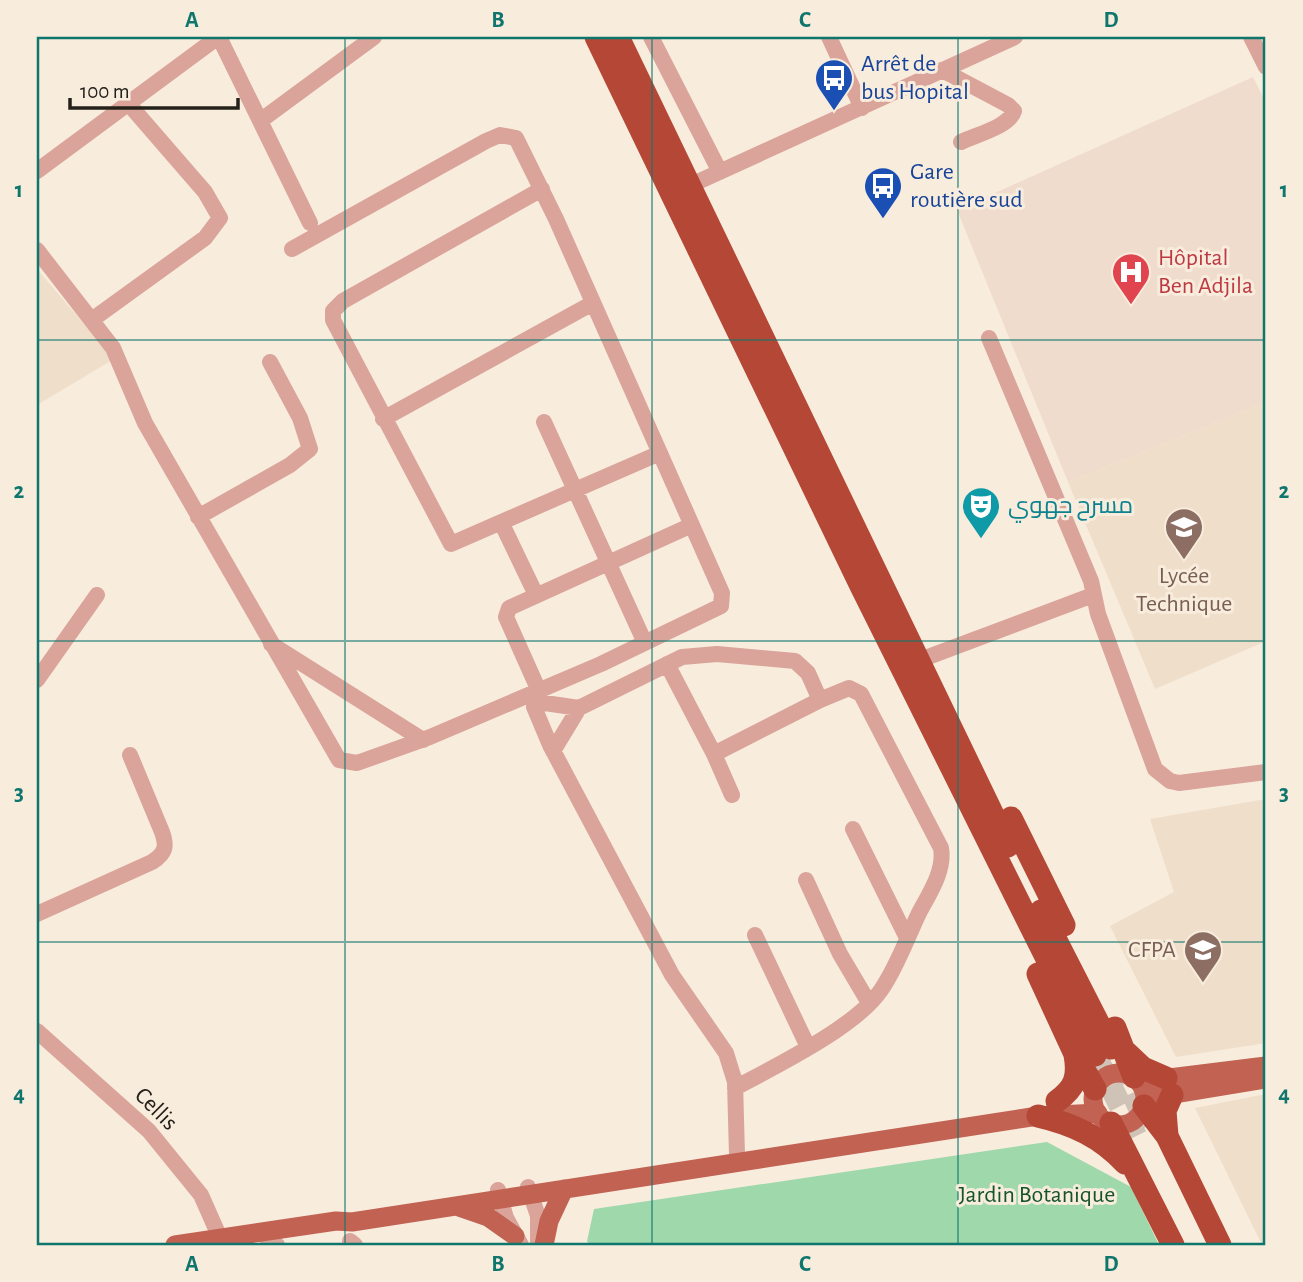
<svg xmlns="http://www.w3.org/2000/svg" width="1303" height="1282" font-family="'Alegreya Sans',Cairo,sans-serif">
  <style>
    .built { fill: #efdec9 }
    .medical { fill: #f0dccd }
    .green { fill: #9ed8ab }
    .lines { fill: none; stroke-linecap: round; stroke-linejoin: round }
    .highway-tunnel { stroke: #cec3b6; stroke-width: 23; stroke-dasharray: 23 11; stroke-linecap: butt }
    .minor { stroke: #daa49a; stroke-width: 16 }
    .major { stroke: #c16252; stroke-width: 19 }
    .highway { stroke: #b54736; stroke-width: 23 }
    .grid { fill: none; stroke: #0f766e; stroke-width: 2; stroke-opacity: 0.55 }
    .labels { text-anchor: middle; dominant-baseline: central; stroke-width: 6; stroke-linejoin: round; paint-order: stroke }
    .transit-label { font-size: 24px; fill: #164399; stroke: #f8ecdd; text-anchor: start }
    .health-label { font-size: 24px; fill: #be3a42; stroke: #f8ecdd; text-anchor: start }
    .culture-label { font-size: 24px; fill: #0d838f; stroke: #f8ecdd; text-anchor: start }
    .education-label { font-size: 24px; fill: #785e54; stroke: #f8ecdd }
    .street-label { font-size: 24px; fill: #24201a; stroke: #f8ecdd }
    .park-label { font-size: 24px; fill: #14542b; stroke: #f8ecdd }
    .neatline { fill: none; stroke: #0f766e; stroke-width: 2.5 }
    .grid-label { font-size: 23px; text-anchor: middle; font-weight: bold; fill: #0f766e }
  </style>
  <rect width="100%" height="100%" fill="#f8ecdd"/>
  <!-- built -->
  <path class="built" d="M 37,269 L 114,359 L 37,405 Z
    M 1266,402 L 1266,641 L 1155,689 L 1068,482 Z
    M 1266,799 L 1266,1043 L 1176,1057 L 1110,926 L 1174,892 L 1150,819 Z
    M 1266,1094 L 1266,1245 L 1262,1245 L 1195,1108 Z"/>
  <!-- medical -->
  <path class="medical" d="M 1253,77 L 1266,103 L 1266,402 L 1068,482 L 957,210 Z"/>
  <!-- green -->
  <path class="green" d="M 1047,1142 L 1131,1187 L 1159,1245 L 589,1245 L 587,1241 L 594,1209 Z"/>
  <g class="lines">
    <!-- highway-tunnel -->
    <path class="highway-tunnel" d="M 1095,1055 L 1137,1139
      M 1118,1062 L 1148,1126"/>
    <!-- minor -->
    <path class="minor" d="M 219,37 L 310,223
      M 651,37 L 720,172
      M 829,37 L 862,108
      M 1251,37 L 1266,67
      M 942,70 L 1008,105 L 1014,111 C 1009,127 975,135 961,142
      M 260,121 L 374,37
      M 37,171 L 218,37
      M 691,185 L 1015,37
      M 542,189 L 343,301 L 333,311 L 333,320 L 451,544 L 660,453
      M 37,250 L 113,348 L 145,423 L 339,760 L 357,763 L 430,737 L 601,664 L 721,606 L 722,593 L 556,219 L 516,138 L 500,135 L 486,141 L 292,249
      M 93,319 L 205,238 L 220,218 L 205,192 L 127,102
      M 989,338 L 1091,581 L 1098,614 L 1155,769 L 1170,781 L 1179,783 L 1266,772
      M 383,419 L 593,303
      M 544,422 L 645,643
      M 198,517 L 290,465 L 310,449 L 300,418 L 270,362
      M 502,524 L 536,595
      M 271,644 L 423,740
      M 920,660 L 1093,595
      M 667,664 L 714,754 L 820,700
      M 37,680 L 97,595
      M 539,691 L 506,617 L 509,608 L 692,525
      M 579,708 L 682,657 L 717,654 L 795,661 L 808,673 L 820,700 L 849,688 L 861,694 L 941,848 C 945,871 929,894 919,913 C 907,938 897,967 881,990 C 856,1027 776,1066 735,1088
      M 553,751 L 579,708 L 538,702 L 534,707 L 550,745 L 672,975 L 726,1053 L 735,1082 L 737,1155
      M 714,754 L 732,795
      M 853,829 L 907,938
      M 806,880 L 840,954 L 869,1003
      M 37,914 L 152,862 C 166,853 167,846 162,832 L 130,755
      M 755,935 L 808,1047
      M 37,1031 L 149,1131 L 201,1195 L 220,1238
      M 528,1187 L 538,1216 L 538,1245
      M 498,1190 L 506,1218 L 521,1245
      M 261,1233 L 277,1245
      M 350,1241 L 355,1245"/>
    <!-- major -->
    <path class="major" d="M1093 1099a26 26 0 1 1 52 0a26 26 0 1 1-52 0Z
      M 1153,1080 L 1266,1066
      M 1157,1097 L 1266,1079
      M 459,1207 L 488,1217 L 515,1236
      M 175,1245 L 336,1221 L 352,1222 L 1038,1116 L 1098,1113
      M 544,1245 L 549,1221 L 564,1189"/>
    <!-- highway -->
    <path class="highway" d="M 596,37 L 862,588 L 1095,1055
      M 618,37 L 1008,846
      M 1011,818 L 1064,925
      M 1041,911 L 1111,1048
      M 1038,974 L 1074,1052 L 1095,1089
      M 1115,1028 L 1134,1077
      M 1126,1052 L 1143,1068 L 1166,1078
      M 1057,1101 C 1075,1088 1079,1077 1075,1055
      M 1144,1106 L 1167,1136 L 1220,1245
      M 1038,1116 C 1073,1124 1101,1137 1125,1163
      M 1111,1123 L 1173,1245
      M 1167,1136 L 1165,1111 L 1172,1095"/>
  </g>
  <!-- grid -->
  <path class="grid" d="M 345,37 L 345,1245M 652,37 L 652,1245M 958,37 L 958,1245M 37,340 L 1266,340M 37,641 L 1266,641M 37,942 L 1266,942"/>
  <!-- icons -->
  <defs>
    <symbol id="bus-pin" viewBox="-11 -11 22 30"><path d="M0 17L-7.5 6A9.5 9.5 0 1 1 7.5 6Z" fill="#1a4fb4" stroke="#f8ecdd"/><path d="M-5-6H5V4H4V6H2V4H-2V6H-4V4H-5ZM-3.5-4V0h7V-4ZM-3.5 1.2v1.5H-2V1.2ZM2 1.2v1.5H3.5V1.2Z" fill="#fff"/></symbol>
    <symbol id="hospital-pin" viewBox="-11 -11 22 30"><path d="M0 17L-7.5 6A9.5 9.5 0 1 1 7.5 6Z" fill="#e0444e" stroke="#f8ecdd"/><path d="M-5-5h3v3.5h4V-5h3V5h-3V1.5h-4V5h-3Z" fill="#fff"/></symbol>
    <symbol id="theatre-pin" viewBox="-11 -11 22 30"><path d="M0 17L-7.5 6A9.5 9.5 0 1 1 7.5 6Z" fill="#0f9aa8" stroke="#f8ecdd"/><path d="M-5-5.5Q0-4 5-5.5V0Q5 5 0 6Q-5 5-5 0ZM-3.3-2.5H-1v1.5H-3.3ZM1-2.5H3.3v1.5H1ZM-2.8 1Q0 5.5 2.8 1Z" fill="#fff"/></symbol>
    <symbol id="school-pin" viewBox="-11 -11 22 30"><path d="M0 17L-7.5 6A9.5 9.5 0 1 1 7.5 6Z" fill="#8d6e63" stroke="#f8ecdd"/><path d="M0-5L7-2L0 1L-7-2ZM-4 1L0 2.5L4 1V4Q0 6-4 4Z" fill="#fff"/></symbol>
    <symbol id="university-pin" viewBox="-11 -11 22 30"><path d="M0 17L-7.5 6A9.5 9.5 0 1 1 7.5 6Z" fill="#8d6e63" stroke="#f8ecdd"/><path d="M0-5L7-2L0 1L-7-2ZM-4 1L0 2.5L4 1V4Q0 6-4 4Z" fill="#fff"/></symbol>
  </defs>
  <g fill-rule="evenodd">
    <use href="#bus-pin" x="812" y="56" width="44" height="60"/>
    <use href="#bus-pin" x="861" y="164" width="44" height="60"/>
    <use href="#hospital-pin" x="1109" y="250" width="44" height="60"/>
    <use href="#theatre-pin" x="959" y="484" width="44" height="60"/>
    <use href="#school-pin" x="1162" y="505" width="44" height="60"/>
    <use href="#university-pin" x="1181" y="928" width="44" height="60"/>
  </g>
  <g class="labels">
    <!-- transit labels -->
    <g class="transit-label">
      <text x="861" y="64">Arrêt de<tspan x="861" dy="28">bus Hopital</tspan></text>
      <text x="910" y="172">Gare<tspan x="910" dy="28">routière sud</tspan></text>
    </g>
    <!-- health labels -->
    <g class="health-label">
      <text x="1158" y="258">Hôpital<tspan x="1158" dy="28">Ben Adjila</tspan></text>
    </g>
    <!-- culture labels -->
    <g class="culture-label">
      <text x="1008" y="506">مسرح جهوي</text>
    </g>
    <!-- education labels -->
    <g class="education-label">
      <text x="1184" y="576">Lycée<tspan x="1184" dy="28">Technique</tspan></text>
      <text x="1176" y="950" text-anchor="end">CFPA</text>
    </g>
    <!-- street labels -->
    <g class="street-label">
      <text transform="translate(156 1109) rotate(45)">Cellis</text>
    </g>
    <!-- park labels -->
    <g class="park-label">
      <text x="1037" y="1195">Jardin Botanique</text>
    </g>
  </g>
  <!-- border -->
  <rect width="1303" height="1282" fill="none" stroke="#f8ecdd" stroke-width="77"/>
  <!-- scale -->
  <path d="M70 98v10h168v-10" fill="none" stroke="#24201a" stroke-width="3.5"/>
  <text x="80" y="98" font-size="21" fill="#24201a" stroke="#f8ecdd" stroke-width="5" paint-order="stroke">100 m</text>
  <rect x="38" y="38" width="1226" height="1206" class="neatline"/>
  <g class="grid-label">
    <text x="192" y="27">A</text>
    <text x="498" y="27">B</text>
    <text x="805" y="27">C</text>
    <text x="1111" y="27">D</text>
    <text x="19" y="197">1</text>
    <text x="1284" y="197">1</text>
    <text x="19" y="498">2</text>
    <text x="1284" y="498">2</text>
    <text x="19" y="800">3</text>
    <text x="1284" y="800">3</text>
    <text x="19" y="1101">4</text>
    <text x="1284" y="1101">4</text>
    <text x="192" y="1271">A</text>
    <text x="498" y="1271">B</text>
    <text x="805" y="1271">C</text>
    <text x="1111" y="1271">D</text>
  </g>
</svg>
